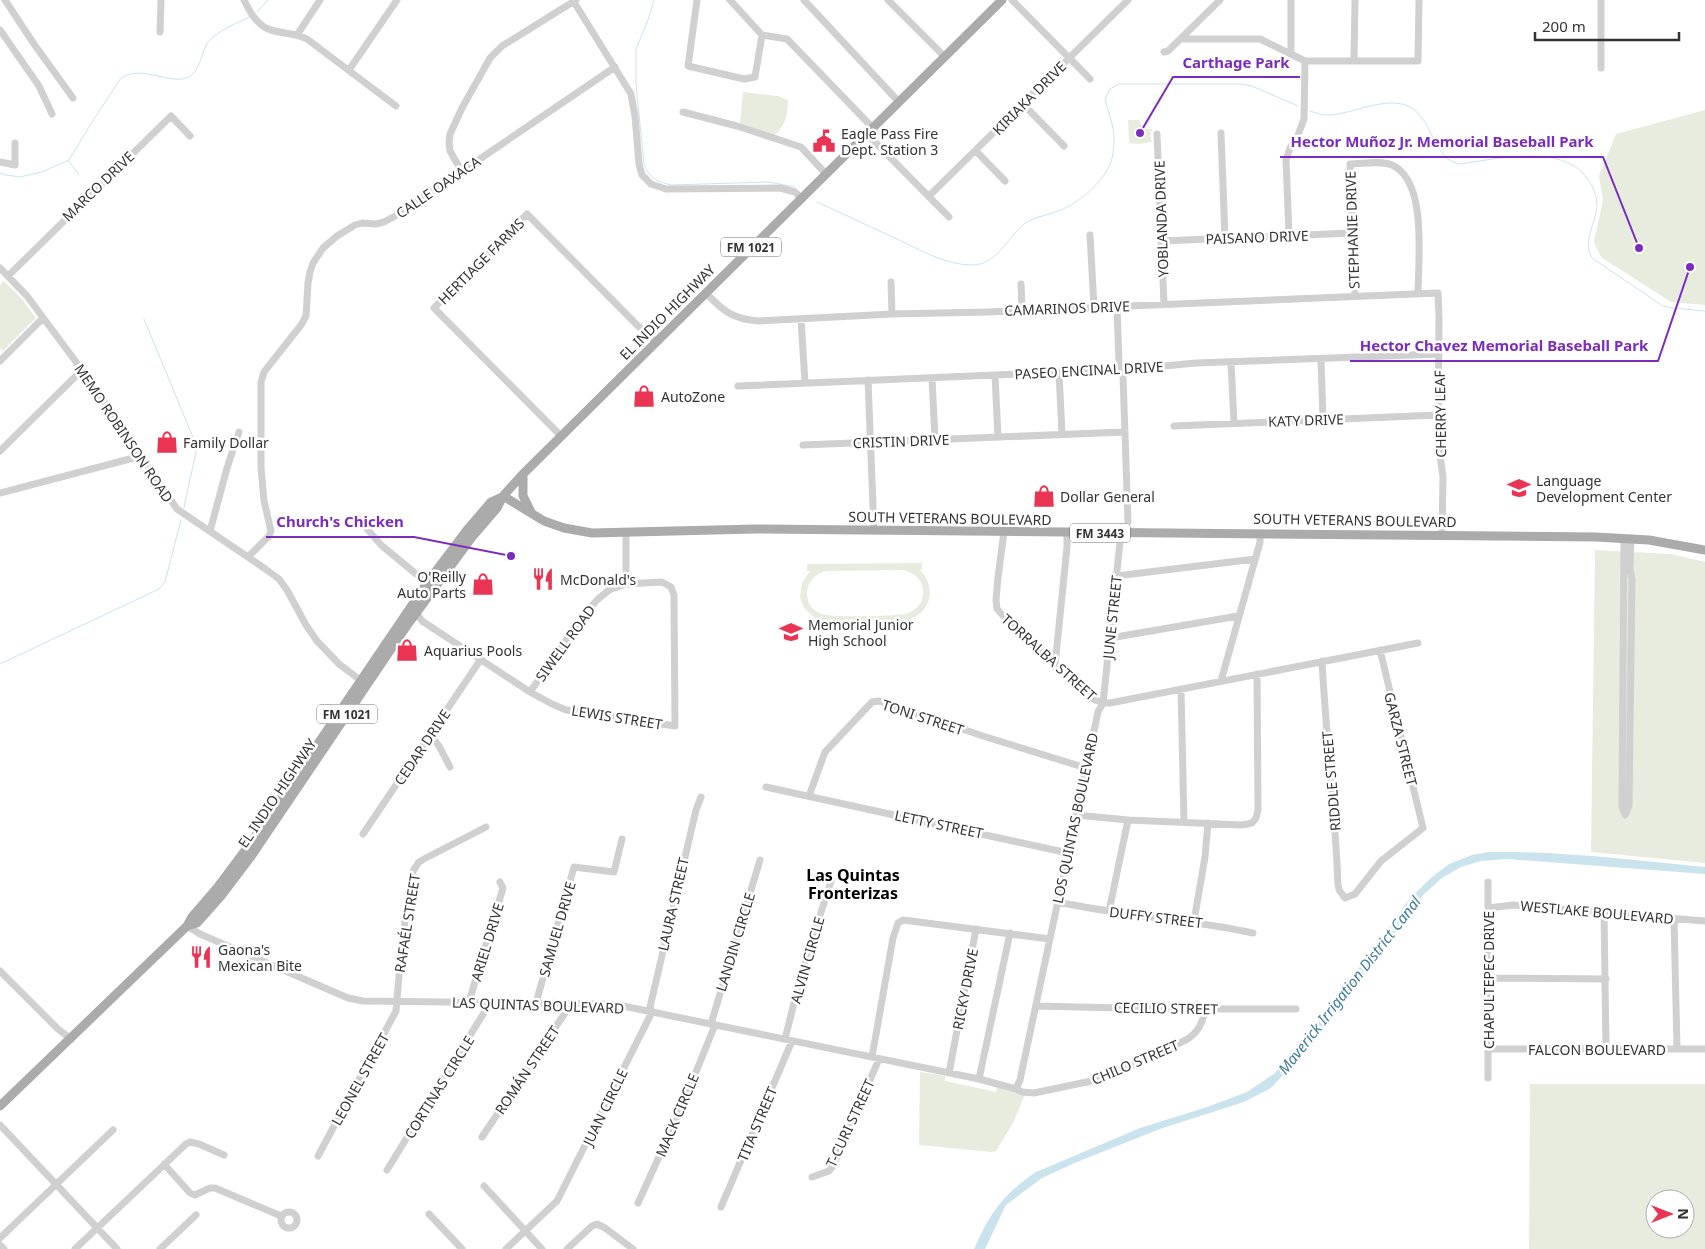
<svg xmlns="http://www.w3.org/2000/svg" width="1705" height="1249" font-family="'Noto Sans',sans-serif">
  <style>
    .green { fill: #e7ecde; fill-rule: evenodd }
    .water { fill: #cbe3ed }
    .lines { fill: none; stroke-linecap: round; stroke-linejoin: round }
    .stream { stroke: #cbe3ed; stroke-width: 1 }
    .minor { stroke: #d0d0d0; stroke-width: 7 }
    .major { stroke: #ababab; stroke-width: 9 }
    .labels { text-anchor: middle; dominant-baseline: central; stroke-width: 5; stroke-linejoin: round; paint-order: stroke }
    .shield { fill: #fff; stroke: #707070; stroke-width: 1 }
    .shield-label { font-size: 12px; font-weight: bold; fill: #333 }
    .street-label { font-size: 14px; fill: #333; stroke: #fff }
    .poi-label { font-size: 14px; fill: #333; stroke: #fff; text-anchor: start }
    .water-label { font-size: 15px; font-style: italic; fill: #3d7e98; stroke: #fff }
    .quarter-label { font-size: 16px; font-weight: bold; fill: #000; stroke: #fff }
    .leader { fill: none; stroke: #7b2cbf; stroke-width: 2 }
    .callout-dot { fill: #7b2cbf; stroke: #fff; stroke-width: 2 }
    .callout-label { font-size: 15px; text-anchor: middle; font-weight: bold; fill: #7b2cbf; stroke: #fff; stroke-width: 5; stroke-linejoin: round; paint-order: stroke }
  </style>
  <rect width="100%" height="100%" fill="#fff"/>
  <!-- green -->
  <path class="green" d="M 743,92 L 778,96 L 788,100 C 787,117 787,122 775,135 L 740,124 Z
    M 1705,110 L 1705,305 L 1671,302 L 1601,257 L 1594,242 L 1603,200 L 1599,176 L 1616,134 Z
    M 1128,120 L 1139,120 L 1143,129 L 1152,129 L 1150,136 L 1152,142 L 1139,144 L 1129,143 Z
    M 4,281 L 21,298 L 36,318 L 3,351 L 0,348 L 0,285 Z
    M 1595,550 L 1671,554 L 1705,562 L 1705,863 L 1591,852 Z
    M 922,563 L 922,569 L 920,570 C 939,589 929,618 902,621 L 828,622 L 815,618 L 804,608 L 800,597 L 802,583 L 810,571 L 807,571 L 807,564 ZM 903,570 C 928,575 931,605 906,614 C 894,616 832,618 822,614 C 798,606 805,573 828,571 Z
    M 920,1072 L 945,1076 L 945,1081 L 996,1092 L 997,1087 L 1025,1095 L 1013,1123 L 996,1151 L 992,1152 L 919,1145 Z
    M 1530,1084 L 1705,1084 L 1705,1249 L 1529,1249 ZM 1655,1199 L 1685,1199 L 1685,1229 L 1655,1229 Z"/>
  <!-- water -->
  <path class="water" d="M 1488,852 C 1560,851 1633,860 1705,867 L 1705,874 L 1506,859 L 1481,861 L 1461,867 L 1442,878 L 1423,895 L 1336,1012 L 1297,1060 L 1271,1088 L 1244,1102 L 1160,1129 L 1077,1162 L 1042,1178 L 1006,1205 L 985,1249 L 974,1249 C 990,1213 1002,1195 1036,1172 L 1140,1128 L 1207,1107 L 1247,1092 L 1275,1073 L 1326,1013 L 1410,898 L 1432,877 L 1449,864 L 1472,855 Z"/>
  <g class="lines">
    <!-- stream -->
    <path class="stream" d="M 654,0 L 648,20 L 636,49 L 636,84 L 644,164 C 650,179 656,181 671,185 L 769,182 L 795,187
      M 257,12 L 268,0
      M 1310,111 C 1316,113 1322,115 1329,115 C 1353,114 1385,96 1408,106 C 1434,118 1432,160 1460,164 C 1496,159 1562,143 1587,178 C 1593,186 1597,196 1597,206 C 1596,224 1582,240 1592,258 L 1663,306 L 1672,308 L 1705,311
      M 69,161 L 79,175
      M 0,173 L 6,175 L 20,177 L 42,172 L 69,160 L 92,122 L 121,78 C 142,64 171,86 189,77 C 201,71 201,50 209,41 C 219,30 236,24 249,17
      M 817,202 C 844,214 870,227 897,239 C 920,250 946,265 972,265 C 997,265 1007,238 1024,224 C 1035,216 1051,215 1063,209 C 1080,202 1105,180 1111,162 C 1114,152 1115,138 1113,128 C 1111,118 1107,108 1105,99 L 1110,89 L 1119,84 L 1240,84 L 1252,86 L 1298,106
      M 144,319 L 197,447 L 184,508
      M 0,664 L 159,589 L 165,582 L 181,520"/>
    <!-- minor -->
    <path class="minor" d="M 5,0 L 34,44 L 73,98
      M 244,0 C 249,10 255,22 266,28 C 278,34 294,32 307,39 L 396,106
      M 697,0 L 688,66 L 744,79 L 755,77 L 762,35
      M 730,0 L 762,35 L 787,39 L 873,128
      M 804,0 L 899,102
      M 888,0 L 944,56
      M 1012,0 L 1090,79
      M 574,2 L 631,94 L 635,116 L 639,164 L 642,175 L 651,184 L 666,189 L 780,188 L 795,192 L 801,198
      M 0,30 L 39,86 L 52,114
      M 160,32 L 161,0
      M 297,35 L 320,0
      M 1181,39 L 1260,39 L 1305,61 L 1418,61 L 1419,0
      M 1164,52 L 1168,51 L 1220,0
      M 1291,54 L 1291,0
      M 1354,61 L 1355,0
      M 1601,68 L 1601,0
      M 349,70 L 397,0
      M 1023,104 L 1064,146
      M 683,112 L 737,126 L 801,147 L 826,174
      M 1221,133 L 1225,238
      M 867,134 L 949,217
      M 1157,134 L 1164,304
      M 976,151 L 1005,181
      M 0,162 L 15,165 L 15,143
      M 462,172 L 450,151 L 449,143 L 450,134 L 462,108 L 490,58 L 502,46 L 576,0
      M 929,196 L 1128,0
      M 1090,235 L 1094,307
      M 1289,235 L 1286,160 L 1290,148 L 1298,135 L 1304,119 L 1305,61
      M 1162,241 L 1352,233
      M 0,268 L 27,296 L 82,370 L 177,509 L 264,568 L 279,579 L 287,590 L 306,625 L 317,641 L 339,664 L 364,683
      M 8,276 L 171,116 L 190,136
      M 891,282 L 892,314
      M 1021,284 L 1022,310
      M 706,293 C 724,312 733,319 759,321 L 892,314 L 988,312 L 1438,293 L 1439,317 L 1438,441 L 1443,477 L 1442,535
      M 1355,296 L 1350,164 C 1362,164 1380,160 1392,165 C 1428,181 1418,261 1418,294
      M 801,319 L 805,383
      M 1321,359 L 1323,420
      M 0,361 L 43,318
      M 1231,362 L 1234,423
      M 1059,373 L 1062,434
      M 995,375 L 998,437
      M 932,378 L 935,439
      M 868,380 L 874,531
      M 738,386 L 1133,369 L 1196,363 L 1439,354
      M 1174,426 L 1438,415
      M 561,436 L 434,308 L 527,214 L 637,325 L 656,342
      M 803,445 L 1124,432
      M 0,451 L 82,370
      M 0,493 L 141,456
      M 357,517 L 381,545 L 427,583
      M 210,531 L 227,468 L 239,432
      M 1004,532 L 998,577 L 996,600 L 997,609 L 1017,631 L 1093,699 L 1103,703 L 1110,703 L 1418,643
      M 1624,538 L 1622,806 L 1625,815 L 1629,806 L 1632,579 L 1630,569 L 1631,538
      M 248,557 L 269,536 L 271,531 L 264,501 L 261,468 L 261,382 L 264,372 L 301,325 L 306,316 L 308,283 L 310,272 L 313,263 L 323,248 L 337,236 L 355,225 L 362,223 L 376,224 L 384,222 L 399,214 L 615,67
      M 1116,576 L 1255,559
      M 626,584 L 626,532
      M 414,610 L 422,621 L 530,692 L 552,704 L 566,710 L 675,726 L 674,595 L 671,587 L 662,582 L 626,584 L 609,590 L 597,600 L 584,615 L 530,692
      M 1110,638 L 1238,616
      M 1322,661 C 1326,736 1335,810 1338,884 L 1339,890 L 1345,898 L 1355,894 L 1381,861 L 1423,828 L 1380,650
      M 1055,665 L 1067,547 L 1067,533
      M 1221,681 L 1260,542 L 1260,533
      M 1181,689 L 1184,822
      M 430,734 L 439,746 L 450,767
      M 766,787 L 1068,853
      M 809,796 L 825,752 L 872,702 L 879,701 L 986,737 L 1086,768
      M 1076,815 L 1128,820 L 1242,825 L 1252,823 L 1256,818 L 1258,810 L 1257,674
      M 363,834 L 481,659
      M 1058,902 C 1122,916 1189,919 1253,933
      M 1488,908 L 1513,905 L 1705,921
      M 1109,911 L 1128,820
      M 1604,912 L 1606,1049
      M 1674,918 L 1677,1048
      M 1194,921 L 1205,857 L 1208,823
      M 187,926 L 200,934 L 348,998 L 363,1001 L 607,1004 L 623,1006 L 979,1079 L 1016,1089 L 1022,1092 L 1034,1093 L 1101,1079 L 1186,1040 C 1199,1032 1202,1023 1206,1009
      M 0,971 L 58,1029 L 71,1039
      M 1489,978 L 1606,979
      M 469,1002 L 503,888 L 500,882
      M 536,1003 L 574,867 L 614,872 L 622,839
      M 1036,1006 L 1164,1009 L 1296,1009
      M 711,1024 L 760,860
      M 785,1039 L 801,975 L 831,881
      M 1488,1049 L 1705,1049
      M 872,1057 L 893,938 L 898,923 L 903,920 L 1050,939
      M 949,1073 L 976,929
      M 1488,1078 L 1488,882
      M 979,1079 L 1010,933
      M 1016,1089 L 1020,1080 L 1098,712 L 1103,703 L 1120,542 L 1128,522 L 1123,376 L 1119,363 L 1117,306
      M 0,1125 L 117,1249
      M 482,1137 L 571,1004
      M 318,1156 L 396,1011 L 402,941 L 411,881 L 413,871 L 419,862 L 424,859 L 486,827
      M 164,1164 L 190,1193 L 195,1195 L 210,1188 L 215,1188 L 281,1216
      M 387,1170 L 490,1003
      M 812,1177 L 829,1171 L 833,1166 L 879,1059
      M 484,1186 L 542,1249
      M 638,1203 L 683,1104 L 715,1025
      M 721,1207 L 792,1041
      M281 1220a8 8 0 1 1 16 0a8 8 0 1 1-16 0Z
      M 429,1214 L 462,1249
      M 0,1238 L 113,1130
      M 0,1245 L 4,1249
      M 75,1249 L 186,1144 L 190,1142 L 199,1144 L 224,1155
      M 160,1249 L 196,1215
      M 506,1249 L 557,1201 L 652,1012 L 650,1007 L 696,810 L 701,797
      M 567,1249 L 592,1226 L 597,1224 L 605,1228 L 633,1249"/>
    <!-- major -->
    <path class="major" d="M 523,474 L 523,496 L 531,512
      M 503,496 L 544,521 L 564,528 L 592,533 L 755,529 L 1596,537 L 1649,540 L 1705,550
      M 187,926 L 197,923 L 221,896 L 252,855 L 408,624 L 472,537 L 497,508 L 503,496 L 523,474 L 1002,0
      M 0,1106 L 187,926 L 192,917 L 217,888 L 250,844 L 427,583 L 467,530 L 491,502 L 502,497"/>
  </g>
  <!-- icons -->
  <defs>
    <symbol id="civic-bare" viewBox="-9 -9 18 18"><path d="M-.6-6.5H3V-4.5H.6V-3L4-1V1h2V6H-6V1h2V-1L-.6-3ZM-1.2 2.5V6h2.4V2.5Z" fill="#ea3454" stroke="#fff" stroke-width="2.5" paint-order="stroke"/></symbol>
    <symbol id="shop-bare" viewBox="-9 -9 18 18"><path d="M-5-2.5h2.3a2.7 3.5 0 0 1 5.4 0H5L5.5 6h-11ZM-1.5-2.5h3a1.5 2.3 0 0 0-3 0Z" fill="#ea3454" stroke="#fff" stroke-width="2.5" paint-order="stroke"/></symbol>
    <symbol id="school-bare" viewBox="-9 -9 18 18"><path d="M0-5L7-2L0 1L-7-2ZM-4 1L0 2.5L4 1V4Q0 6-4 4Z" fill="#ea3454" stroke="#fff" stroke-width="2.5" paint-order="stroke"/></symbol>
    <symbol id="restaurant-bare" viewBox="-9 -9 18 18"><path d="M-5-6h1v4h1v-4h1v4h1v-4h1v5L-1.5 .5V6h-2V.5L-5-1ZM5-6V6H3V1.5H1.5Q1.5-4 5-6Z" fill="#ea3454" stroke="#fff" stroke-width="2.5" paint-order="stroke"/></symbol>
  </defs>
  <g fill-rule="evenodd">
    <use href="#civic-bare" x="808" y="125" width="32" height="32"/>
    <use href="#shop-bare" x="628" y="380" width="32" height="32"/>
    <use href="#shop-bare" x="151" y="426" width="32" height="32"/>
    <use href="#school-bare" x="1503" y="472" width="32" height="32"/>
    <use href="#shop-bare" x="1028" y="480" width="32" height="32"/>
    <use href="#restaurant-bare" x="527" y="563" width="32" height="32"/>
    <use href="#shop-bare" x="467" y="568" width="32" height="32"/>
    <use href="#school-bare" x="775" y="616" width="32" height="32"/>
    <use href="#shop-bare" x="391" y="634" width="32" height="32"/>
    <use href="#restaurant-bare" x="185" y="941" width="32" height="32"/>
  </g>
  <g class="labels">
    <!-- shield labels -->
    <g class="shield">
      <rect x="721" y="237.5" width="60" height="19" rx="4"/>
      <rect x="1070" y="523.5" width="60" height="19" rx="4"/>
      <rect x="317" y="704.5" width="60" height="19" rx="4"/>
    </g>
    <g class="shield-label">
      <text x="751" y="247">FM 1021</text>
      <text x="1100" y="533">FM 3443</text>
      <text x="347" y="714">FM 1021</text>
    </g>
    <!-- street labels -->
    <g class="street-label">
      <text transform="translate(1029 98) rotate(-45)">KIRIAKA DRIVE</text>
      <text transform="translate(98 186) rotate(-44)">MARCO DRIVE</text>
      <text transform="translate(438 187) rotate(-34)">CALLE OAXACA</text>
      <text transform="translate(1161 219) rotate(-92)">YOBLANDA DRIVE</text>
      <text transform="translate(1352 230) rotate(-92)">STEPHANIE DRIVE</text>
      <text transform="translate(1257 237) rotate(-2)">PAISANO DRIVE</text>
      <text transform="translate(481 261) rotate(-45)">HERTIAGE FARMS</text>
      <text transform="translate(1067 308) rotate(-2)">CAMARINOS DRIVE</text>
      <text transform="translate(667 312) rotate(-45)">EL INDIO HIGHWAY</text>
      <text transform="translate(1089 370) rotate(-3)">PASEO ENCINAL DRIVE</text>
      <text transform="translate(1440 414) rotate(-91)">CHERRY LEAF</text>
      <text transform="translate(1306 420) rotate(-2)">KATY DRIVE</text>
      <text transform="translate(124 433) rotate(56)">MEMO ROBINSON ROAD</text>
      <text transform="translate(901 441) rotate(-2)">CRISTIN DRIVE</text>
      <text transform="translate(950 518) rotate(1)">SOUTH VETERANS BOULEVARD</text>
      <text transform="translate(1355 520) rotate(1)">SOUTH VETERANS BOULEVARD</text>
      <text transform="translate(1112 617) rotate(-84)">JUNE STREET</text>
      <text transform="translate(565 643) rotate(-54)">SIWELL ROAD</text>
      <text transform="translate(1049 657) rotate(42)">TORRALBA STREET</text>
      <text transform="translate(617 717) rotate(9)">LEWIS STREET</text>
      <text transform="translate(923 717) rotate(18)">TONI STREET</text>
      <text transform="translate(1401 739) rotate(76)">GARZA STREET</text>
      <text transform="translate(422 747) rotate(-56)">CEDAR DRIVE</text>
      <text transform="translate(1331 781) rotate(-95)">RIDDLE STREET</text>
      <text transform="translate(277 793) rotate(-56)">EL INDIO HIGHWAY</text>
      <text transform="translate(1075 818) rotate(-78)">LOS QUINTAS BOULEVARD</text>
      <text transform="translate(939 824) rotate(12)">LETTY STREET</text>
      <text transform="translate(673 904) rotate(-77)">LAURA STREET</text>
      <text transform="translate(1597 912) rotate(5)">WESTLAKE BOULEVARD</text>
      <text transform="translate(1156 917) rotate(7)">DUFFY STREET</text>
      <text transform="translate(407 923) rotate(-81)">RAFAÉL STREET</text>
      <text transform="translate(557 929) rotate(-74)">SAMUEL DRIVE</text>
      <text transform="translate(487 942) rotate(-73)">ARIEL DRIVE</text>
      <text transform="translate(735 942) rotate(-73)">LANDIN CIRCLE</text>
      <text transform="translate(807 960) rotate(-74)">ALVIN CIRCLE</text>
      <text transform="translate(1488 980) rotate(-90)">CHAPULTEPEC DRIVE</text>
      <text transform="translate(965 989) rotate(-79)">RICKY DRIVE</text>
      <text transform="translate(538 1005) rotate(2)">LAS QUINTAS BOULEVARD</text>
      <text transform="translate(1166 1008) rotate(1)">CECILIO STREET</text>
      <text x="1597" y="1049">FALCON BOULEVARD</text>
      <text transform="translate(1135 1062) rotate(-23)">CHILO STREET</text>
      <text transform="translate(527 1070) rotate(-56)">ROMÁN STREET</text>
      <text transform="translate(360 1079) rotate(-61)">LEONEL STREET</text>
      <text transform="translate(439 1087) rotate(-58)">CORTINAS CIRCLE</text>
      <text transform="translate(605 1107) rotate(-64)">JUAN CIRCLE</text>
      <text transform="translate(677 1115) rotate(-67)">MACK CIRCLE</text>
      <text transform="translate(850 1123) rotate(-65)">T-CURI STREET</text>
      <text transform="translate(757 1124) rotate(-67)">TITA STREET</text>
    </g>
    <!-- poi labels -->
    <g class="poi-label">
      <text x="841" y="133">Eagle Pass Fire<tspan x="841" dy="16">Dept. Station 3</tspan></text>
      <text x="661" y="396">AutoZone</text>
      <text x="183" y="442">Family Dollar</text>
      <text x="1536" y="480">Language<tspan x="1536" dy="16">Development Center</tspan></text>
      <text x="1060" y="496">Dollar General</text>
      <text x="466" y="576" text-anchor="end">O'Reilly<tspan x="466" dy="16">Auto Parts</tspan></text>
      <text x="560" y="579">McDonald's</text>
      <text x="808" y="624">Memorial Junior<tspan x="808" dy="16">High School</tspan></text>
      <text x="424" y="650">Aquarius Pools</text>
      <text x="218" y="949">Gaona's<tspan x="218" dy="16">Mexican Bite</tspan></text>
    </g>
    <!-- water labels -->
    <g class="water-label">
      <text transform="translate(1349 985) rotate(-52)">Maverick Irrigation District Canal</text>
    </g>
    <!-- quarter labels -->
    <g class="quarter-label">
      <text x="853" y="875">Las Quintas<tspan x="853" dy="18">Fronterizas</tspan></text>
    </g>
  </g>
  <!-- callouts -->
  <path class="leader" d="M1140 133L1173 77H1300M1639 248L1603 157H1280M1690 267L1658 361H1350M511 556L414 537H266"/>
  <g class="callout-dot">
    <circle cx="1140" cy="133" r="5"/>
    <circle cx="1639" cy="248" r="5"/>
    <circle cx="1690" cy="267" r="5"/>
    <circle cx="511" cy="556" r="5"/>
  </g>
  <g class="callout-label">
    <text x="1236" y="68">Carthage Park</text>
    <text x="1442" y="147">Hector Muñoz Jr. Memorial Baseball Park</text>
    <text x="1504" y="351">Hector Chavez Memorial Baseball Park</text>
    <text x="340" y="527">Church's Chicken</text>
  </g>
  <!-- north arrow -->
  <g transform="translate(1670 1214) rotate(90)"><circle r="24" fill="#ffffff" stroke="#adadad"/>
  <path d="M0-4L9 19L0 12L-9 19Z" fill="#ea3454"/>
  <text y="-8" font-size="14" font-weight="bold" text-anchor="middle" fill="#333333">N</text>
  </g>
  <!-- scale -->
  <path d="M1535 32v8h144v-8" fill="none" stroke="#333333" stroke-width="2.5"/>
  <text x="1542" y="32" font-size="15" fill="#333333" stroke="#ffffff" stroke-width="4" paint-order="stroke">200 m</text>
</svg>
